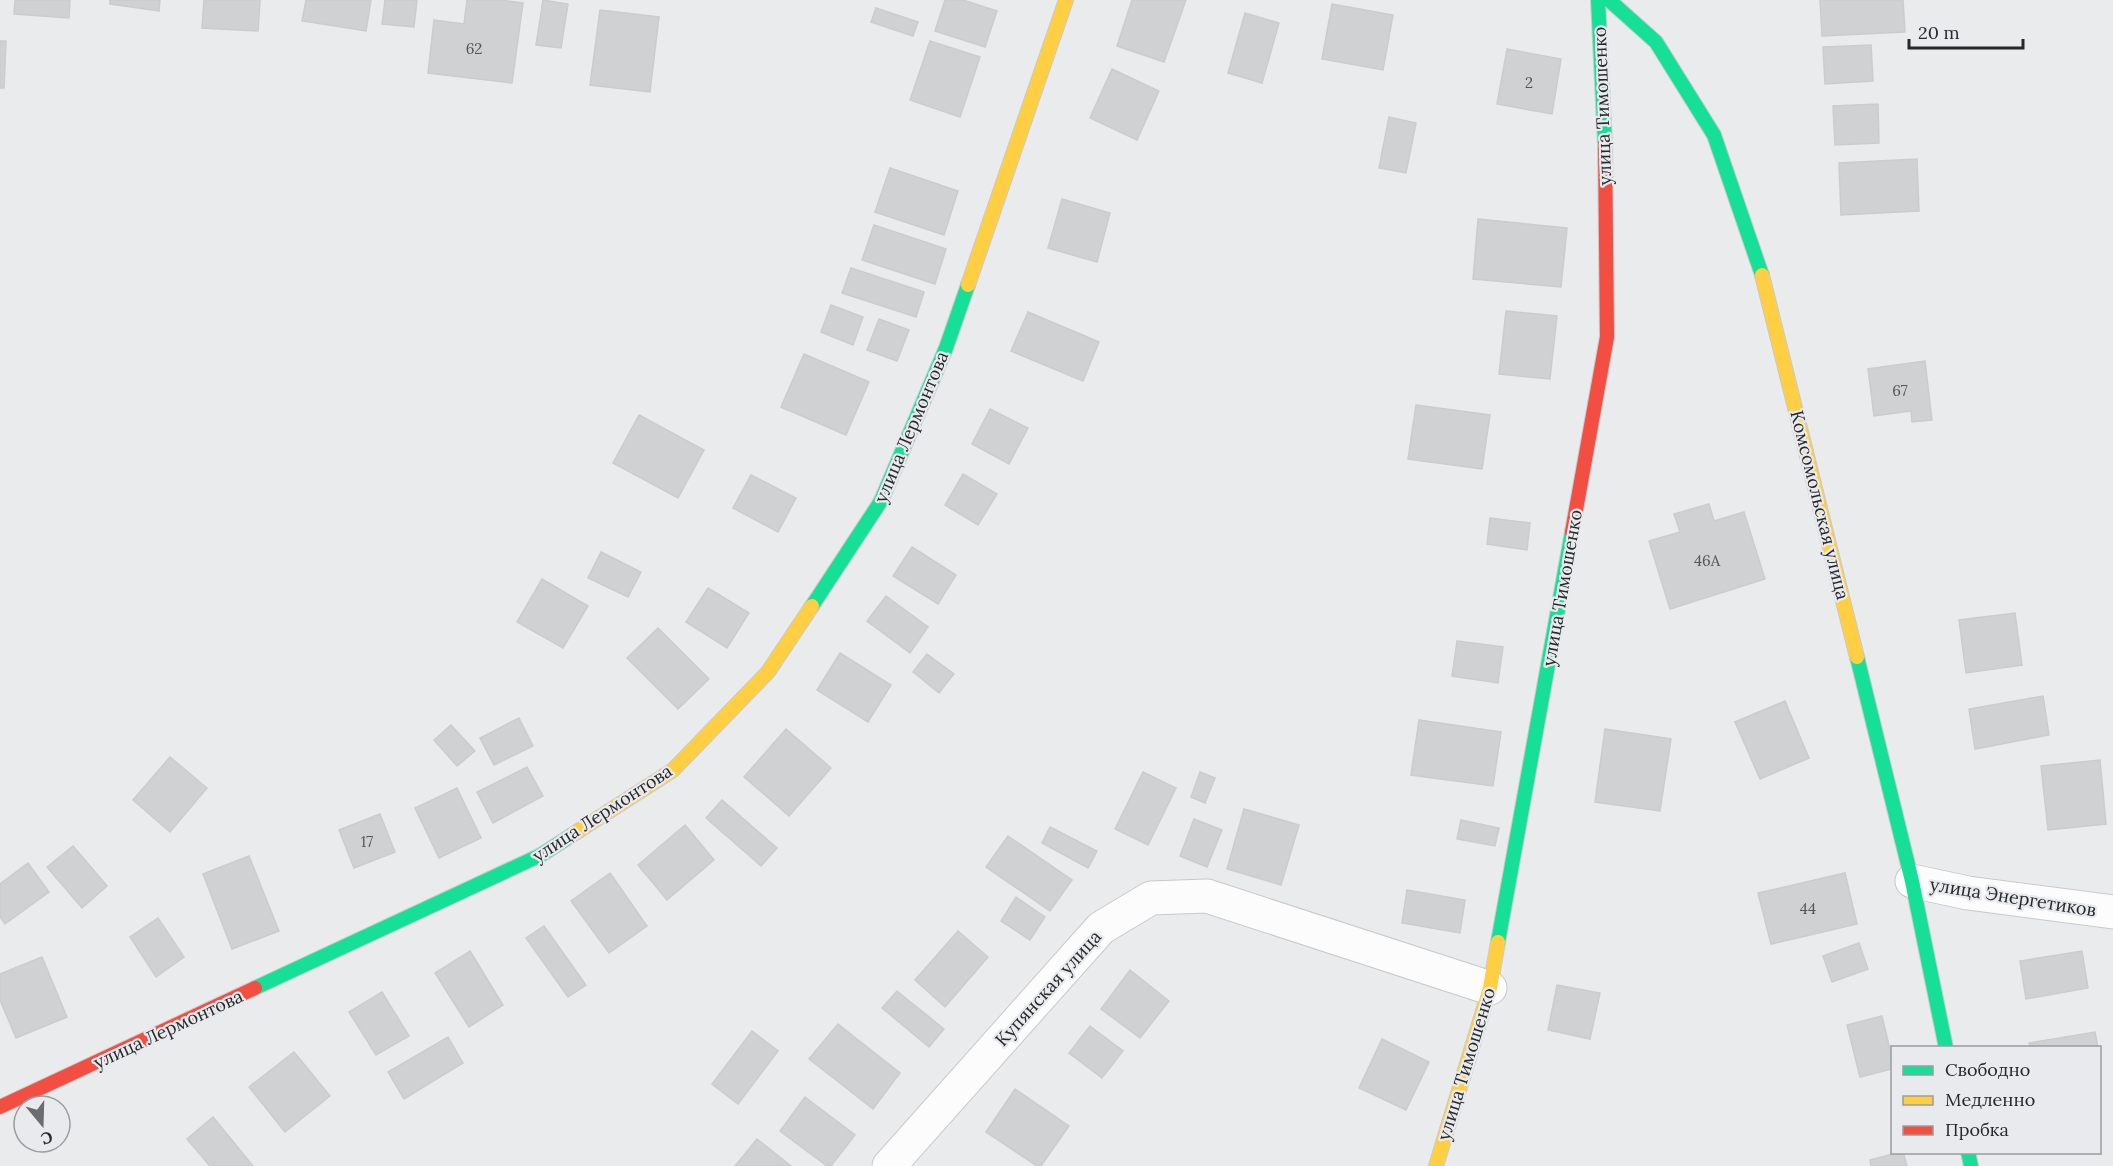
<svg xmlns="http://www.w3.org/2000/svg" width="2113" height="1166" font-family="Lora,serif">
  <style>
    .building { fill: #d0d1d2; stroke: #cbcccd; stroke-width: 1.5 }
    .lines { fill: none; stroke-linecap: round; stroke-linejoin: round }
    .street-casing { stroke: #c9c9cb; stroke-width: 35 }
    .fast-casing { stroke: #c9c9cb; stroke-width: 16 }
    .slow-casing { stroke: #c9c9cb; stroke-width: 16 }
    .jam-casing { stroke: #c9c9cb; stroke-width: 16 }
    .street { stroke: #fcfcfc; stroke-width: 33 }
    .fast { stroke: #16e098; stroke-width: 14 }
    .slow { stroke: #ffcf43; stroke-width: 14 }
    .jam { stroke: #f24e42; stroke-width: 14 }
    .labels { text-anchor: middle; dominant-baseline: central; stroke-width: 4.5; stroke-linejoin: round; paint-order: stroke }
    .number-label { font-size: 15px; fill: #545556 }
    .street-label { font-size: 18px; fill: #272829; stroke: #e9eaee }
  </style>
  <rect width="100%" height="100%" fill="#eaebed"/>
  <!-- building -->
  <path class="building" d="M 15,0 L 70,0 L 69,18 L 14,14 Z
    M 110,0 L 160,0 L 159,11 L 110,4 Z
    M 204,0 L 260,0 L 258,31 L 202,28 Z
    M 306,0 L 371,0 L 366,31 L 302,21 Z
    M 385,0 L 417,0 L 414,27 L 382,24 Z
    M 467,0 L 499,0 L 523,3 L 512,83 L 428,73 L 434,20 L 464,24 Z
    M 543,0 L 568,4 L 561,48 L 536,45 Z
    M 945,0 L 963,0 L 997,11 L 985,47 L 935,31 Z
    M 1132,0 L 1186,0 L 1164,62 L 1117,46 Z
    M 1820,0 L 1903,0 L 1905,32 L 1822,36 Z
    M 1332,4 L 1393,15 L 1383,70 L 1322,59 Z
    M 876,8 L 918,22 L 913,36 L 871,22 Z
    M 600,10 L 659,17 L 650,92 L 590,85 Z
    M 1245,13 L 1279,23 L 1262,83 L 1228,73 Z
    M 0,41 L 6,41 L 4,88 L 0,88 Z
    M 930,41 L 980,57 L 960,117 L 910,100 Z
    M 1871,45 L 1873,81 L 1825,84 L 1823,47 Z
    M 1507,49 L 1561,59 L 1552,114 L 1497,104 Z
    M 1112,69 L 1159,91 L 1137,140 L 1090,118 Z
    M 1878,104 L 1879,143 L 1835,145 L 1833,106 Z
    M 1389,117 L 1416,123 L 1406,173 L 1379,168 Z
    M 1917,159 L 1919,211 L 1841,215 L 1839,163 Z
    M 890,168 L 958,191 L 944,235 L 875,212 Z
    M 1062,199 L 1110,213 L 1097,262 L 1048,248 Z
    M 1478,219 L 1567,228 L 1561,287 L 1473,279 Z
    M 874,225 L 946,249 L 935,284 L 862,260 Z
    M 851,268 L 924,292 L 916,317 L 842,293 Z
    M 831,305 L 863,317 L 853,345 L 821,332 Z
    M 1506,311 L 1557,316 L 1550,379 L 1499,374 Z
    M 1028,312 L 1099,342 L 1083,381 L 1011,351 Z
    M 879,319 L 909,330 L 897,361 L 867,350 Z
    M 804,354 L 869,382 L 846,435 L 781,407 Z
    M 1925,361 L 1932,420 L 1912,422 L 1911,411 L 1874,416 L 1868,369 Z
    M 1416,405 L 1490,415 L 1482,469 L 1408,459 Z
    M 990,409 L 1028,428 L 1009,464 L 972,444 Z
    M 639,415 L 704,450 L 678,498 L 613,463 Z
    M 963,474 L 997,494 L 978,525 L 945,505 Z
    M 751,475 L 796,498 L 778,532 L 733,508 Z
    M 1709,504 L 1714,521 L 1744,512 L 1765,579 L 1670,609 L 1649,541 L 1680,532 L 1674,514 Z
    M 1490,518 L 1530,523 L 1527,550 L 1487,544 Z
    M 912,547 L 956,575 L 938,604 L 893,576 Z
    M 601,552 L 641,572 L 628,597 L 588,578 Z
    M 542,579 L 588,606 L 563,648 L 517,622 Z
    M 708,588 L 749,613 L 727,648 L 686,622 Z
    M 886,596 L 928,627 L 910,653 L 867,621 Z
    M 2015,613 L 2022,665 L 1966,673 L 1959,620 Z
    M 658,628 L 709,679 L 678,709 L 627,658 Z
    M 1457,641 L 1503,647 L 1498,683 L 1452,676 Z
    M 840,653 L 891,685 L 868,722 L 817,690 Z
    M 927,654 L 954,674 L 939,693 L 913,672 Z
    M 2043,696 L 2049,735 L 1975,749 L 1969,709 Z
    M 1785,701 L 1809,758 L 1760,779 L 1735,722 Z
    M 519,718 L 533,746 L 494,765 L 480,738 Z
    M 1419,720 L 1501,732 L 1493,786 L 1411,775 Z
    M 451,725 L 475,751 L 457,766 L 434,740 Z
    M 786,729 L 831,768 L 789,816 L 744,777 Z
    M 1605,729 L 1671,739 L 1660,811 L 1595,802 Z
    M 170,757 L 207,788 L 170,832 L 133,800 Z
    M 2100,760 L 2106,824 L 2048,830 L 2041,766 Z
    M 527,767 L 543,796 L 493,823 L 477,792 Z
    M 1143,772 L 1176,788 L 1148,845 L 1115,829 Z
    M 1200,772 L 1215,778 L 1205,803 L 1191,797 Z
    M 457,788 L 481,838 L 439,858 L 415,808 Z
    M 722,800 L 777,848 L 761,866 L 706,818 Z
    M 1244,809 L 1299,825 L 1281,885 L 1227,869 Z
    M 380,814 L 395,852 L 354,868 L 339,830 Z
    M 1194,819 L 1222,830 L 1207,867 L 1180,856 Z
    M 1461,820 L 1499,828 L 1495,846 L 1457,839 Z
    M 685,825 L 714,860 L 667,900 L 638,865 Z
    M 1050,827 L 1097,851 L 1088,868 L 1042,843 Z
    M 1008,836 L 1072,880 L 1050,911 L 986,867 Z
    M 73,846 L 107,886 L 82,908 L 47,867 Z
    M 249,856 L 279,931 L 232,949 L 203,874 Z
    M 28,863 L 49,892 L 5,924 L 0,917 L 0,884 Z
    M 610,873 L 647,926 L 609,953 L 571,901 Z
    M 1845,873 L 1857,924 L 1771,944 L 1758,893 Z
    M 1407,890 L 1465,900 L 1460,933 L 1402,923 Z
    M 1016,897 L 1045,917 L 1030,940 L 1001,921 Z
    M 158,918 L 184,957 L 156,977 L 130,937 Z
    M 544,926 L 586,985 L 568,997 L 526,938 Z
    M 958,931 L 988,957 L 945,1007 L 915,980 Z
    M 1859,943 L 1868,969 L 1832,982 L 1823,956 Z
    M 470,951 L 503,1005 L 469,1027 L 435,973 Z
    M 2082,951 L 2088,988 L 2026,999 L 2020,961 Z
    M 42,957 L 67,1017 L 16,1038 L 0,1000 L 0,974 Z
    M 1130,970 L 1169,1001 L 1140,1038 L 1101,1009 Z
    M 1557,985 L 1600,993 L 1590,1039 L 1548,1030 Z
    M 897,991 L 944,1029 L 929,1047 L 882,1008 Z
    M 382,992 L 409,1036 L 376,1055 L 349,1012 Z
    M 1882,1016 L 1892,1058 L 1892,1069 L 1860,1077 L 1847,1025 Z
    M 838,1024 L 900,1073 L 873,1109 L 809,1059 Z
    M 1090,1026 L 1123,1051 L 1102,1078 L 1069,1053 Z
    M 752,1031 L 778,1051 L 738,1104 L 712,1084 Z
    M 2095,1032 L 2098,1048 L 2030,1048 L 2029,1043 Z
    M 448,1037 L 463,1063 L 404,1099 L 388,1072 Z
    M 1382,1039 L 1429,1062 L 1406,1110 L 1359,1088 Z
    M 294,1052 L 330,1096 L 285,1132 L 249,1087 Z
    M 1015,1089 L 1069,1126 L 1041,1166 L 1037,1166 L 986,1132 Z
    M 805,1097 L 855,1135 L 831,1166 L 827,1166 L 780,1131 Z
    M 213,1117 L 253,1166 L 210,1166 L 187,1139 Z
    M 757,1139 L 791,1166 L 735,1166 Z
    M 1900,1152 L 1903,1152 L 1907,1166 L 1871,1166 L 1870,1160 Z"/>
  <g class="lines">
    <defs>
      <path id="street" d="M 1912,881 L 1968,893 L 2113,912
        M 889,1166 L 1101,928 L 1151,898 L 1207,896 L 1490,988"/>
      <path id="fast" d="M 1598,0 L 1605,144
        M 1609,0 L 1656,42 L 1714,135 L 1762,275
        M 812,606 L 881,501 L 946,348 L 968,285
        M 1857,657 L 1912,881 L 1946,1048
        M 1498,942 L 1572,532
        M 255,988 L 541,855 L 572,835
        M 1968,1152 L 1971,1166"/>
      <path id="slow" d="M 1762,275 L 1857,657
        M 968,285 L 1066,0
        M 572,835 L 673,770 L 768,672 L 812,606
        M 1436,1166 L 1490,988 L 1498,942"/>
      <path id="jam" d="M 1572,532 L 1607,337 L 1605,144
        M 0,1107 L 255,988"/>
    </defs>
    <!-- street casing -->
    <use href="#street" class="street-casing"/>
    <!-- fast casing -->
    <use href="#fast" class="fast-casing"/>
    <!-- slow casing -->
    <use href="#slow" class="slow-casing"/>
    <!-- jam casing -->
    <use href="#jam" class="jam-casing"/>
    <!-- street -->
    <use href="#street" class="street"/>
    <!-- fast -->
    <use href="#fast" class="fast"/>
    <!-- slow -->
    <use href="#slow" class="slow"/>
    <!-- jam -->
    <use href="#jam" class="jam"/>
  </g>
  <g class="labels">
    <!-- number labels -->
    <g class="number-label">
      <text x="474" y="48">62</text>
      <text x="1529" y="82">2</text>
      <text x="1900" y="390">67</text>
      <text x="1707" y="560">46А</text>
      <text x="367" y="841">17</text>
      <text x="1808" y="908">44</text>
    </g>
    <!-- street labels -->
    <g class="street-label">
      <text transform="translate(1602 106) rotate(-92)">улица Тимошенко</text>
      <text transform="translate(911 427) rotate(-67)">улица Лермонтова</text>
      <text transform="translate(1820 505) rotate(76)">Комсомольская улица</text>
      <text transform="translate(1562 588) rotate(-80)">улица Тимошенко</text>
      <text transform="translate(602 813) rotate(-33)">улица Лермонтова</text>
      <text transform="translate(2013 897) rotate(9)">улица Энергетиков</text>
      <text transform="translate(1048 988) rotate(-48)">Купянская улица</text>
      <text transform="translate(168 1029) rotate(-25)">улица Лермонтова</text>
      <text transform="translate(1466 1064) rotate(-73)">улица Тимошенко</text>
    </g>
  </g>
  <!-- legend -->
  <rect x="1891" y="1046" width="210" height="108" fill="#e9eaee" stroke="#9b9c9f" stroke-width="1.5"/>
  <rect x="1903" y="1066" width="30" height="9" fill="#16e098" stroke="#9b9c9f" stroke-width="1.5"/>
  <text x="1945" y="1076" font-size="18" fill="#272829">Свободно</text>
  <rect x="1903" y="1096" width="30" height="9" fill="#ffcf43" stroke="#9b9c9f" stroke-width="1.5"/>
  <text x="1945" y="1106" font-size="18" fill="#272829">Медленно</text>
  <rect x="1903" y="1126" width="30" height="9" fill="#f24e42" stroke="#9b9c9f" stroke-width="1.5"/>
  <text x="1945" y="1136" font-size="18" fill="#272829">Пробка</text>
  <!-- north arrow -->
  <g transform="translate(42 1124) rotate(161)"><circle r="28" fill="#e9eaee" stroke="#9b9c9f" stroke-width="1.5"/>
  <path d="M0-4.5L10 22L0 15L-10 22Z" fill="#6b6c6e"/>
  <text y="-9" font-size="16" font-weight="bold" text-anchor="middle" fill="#272829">С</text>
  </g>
  <!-- scale -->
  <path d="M1909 39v9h114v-9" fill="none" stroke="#272829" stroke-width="3"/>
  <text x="1918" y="39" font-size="18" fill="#272829" stroke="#e9eaee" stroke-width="4.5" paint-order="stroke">20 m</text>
</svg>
